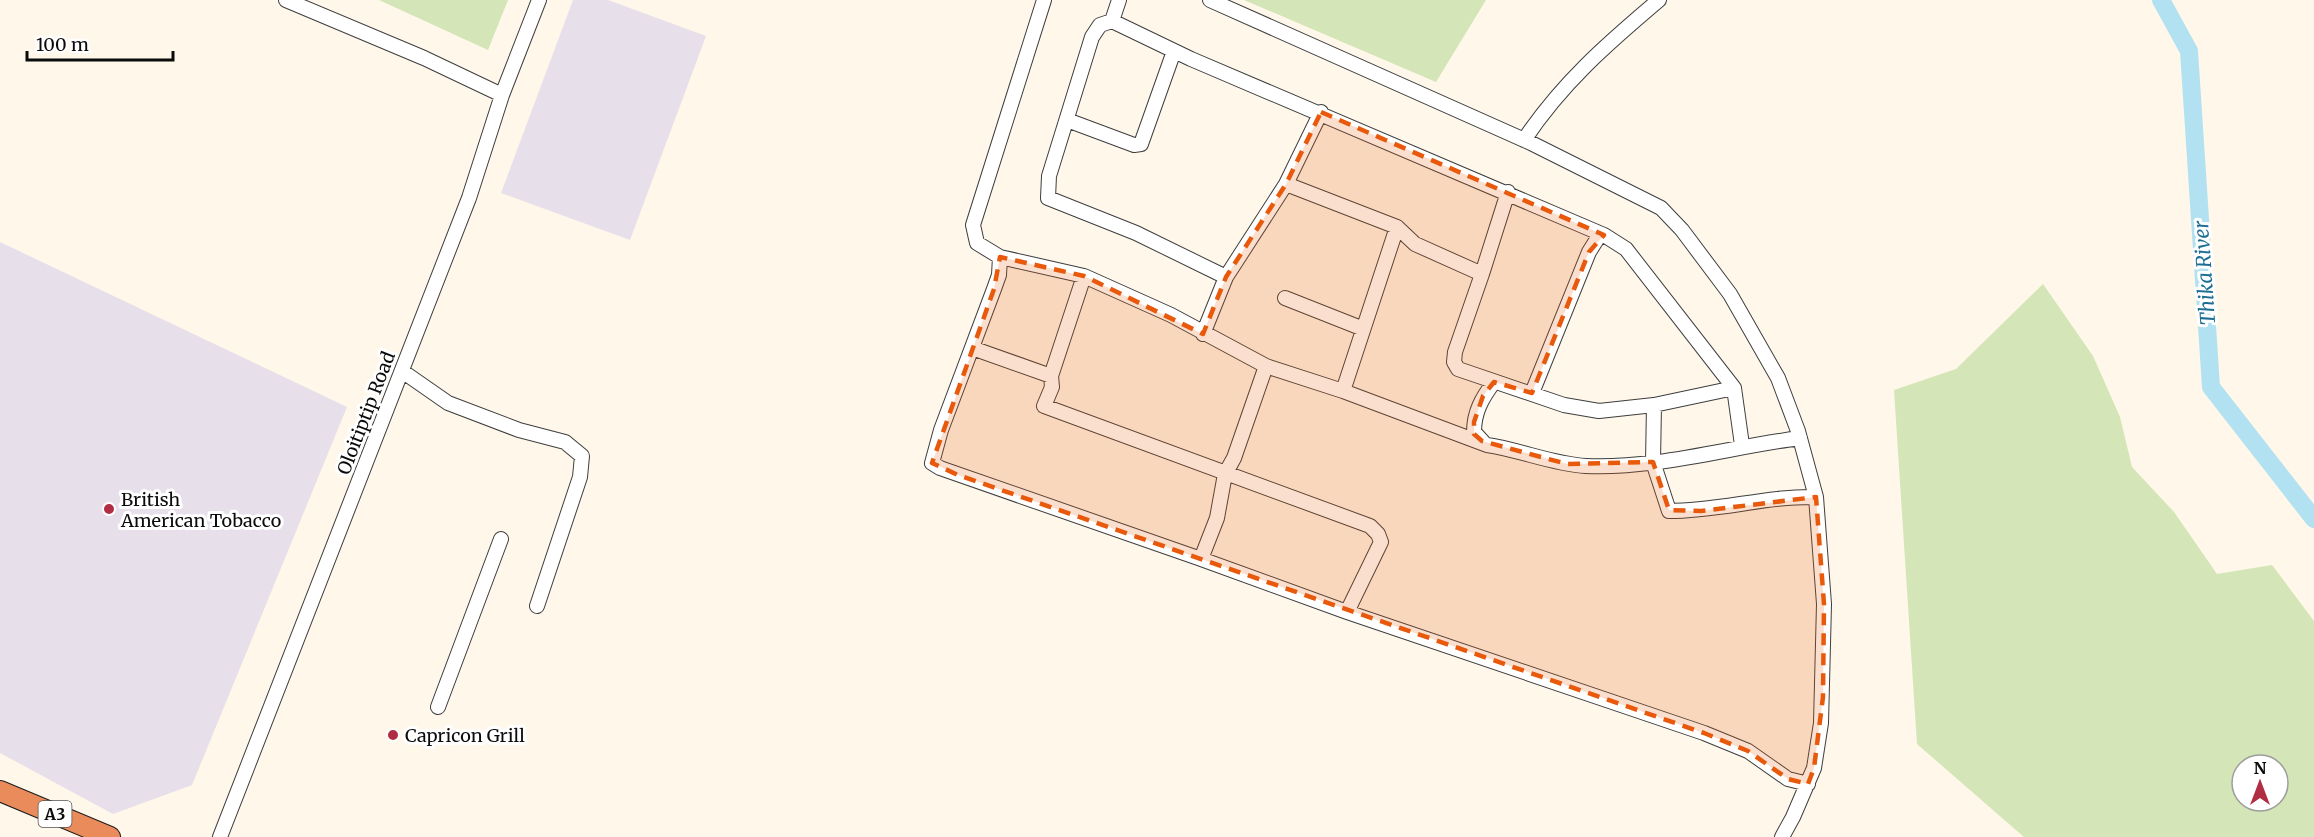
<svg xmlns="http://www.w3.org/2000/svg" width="2314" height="837" font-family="Merriweather,serif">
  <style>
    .industrial { fill: #e7dfe9 }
    .green { fill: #d4e5b7; fill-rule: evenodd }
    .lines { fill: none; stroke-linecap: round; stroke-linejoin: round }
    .river { stroke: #b2e1f1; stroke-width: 18 }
    .minor-casing { stroke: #3e3e3e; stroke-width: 16 }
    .highway-casing { stroke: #1c1c1c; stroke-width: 22 }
    .minor { stroke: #fff; stroke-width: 14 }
    .highway { stroke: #ea8b5b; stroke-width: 20 }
    .marked { fill: #e8590c; fill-opacity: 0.2; stroke: #e8590c; stroke-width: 4.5; stroke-dasharray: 12 8; stroke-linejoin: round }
    .poi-dot { fill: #b02d43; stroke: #fff; stroke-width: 2 }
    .labels { text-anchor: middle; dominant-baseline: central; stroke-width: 6; stroke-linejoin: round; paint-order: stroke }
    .shield { fill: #fff; stroke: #545454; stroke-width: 1.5 }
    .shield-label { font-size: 16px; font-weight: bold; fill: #0b0b0b }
    .street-label { font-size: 18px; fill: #0b0b0b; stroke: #fff }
    .poi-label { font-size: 18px; fill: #0b0b0b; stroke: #fff; text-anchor: start }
    .water-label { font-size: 20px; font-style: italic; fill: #1e6e93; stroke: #fff }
  </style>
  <rect width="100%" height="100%" fill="#fef7ea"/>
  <!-- industrial -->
  <path class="industrial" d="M 573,0 L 608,0 L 706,36 L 630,240 L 501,193 Z
    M 0,242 L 347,407 L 192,785 L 113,814 L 0,753 Z"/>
  <!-- green -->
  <path class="green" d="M 379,0 L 508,0 L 488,50 Z
    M 1244,0 L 1486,0 L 1436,82 Z
    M 2043,284 L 2093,356 L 2120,417 L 2132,467 L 2174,512 L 2217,574 L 2272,565 L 2314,621 L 2314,837 L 2024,837 L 1917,744 L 1894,390 L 1956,369 ZM 2242,765 L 2278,765 L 2278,801 L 2242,801 Z"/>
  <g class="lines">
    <!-- river -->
    <path class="river" d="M 2161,0 L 2189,51 L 2211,387 L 2314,519"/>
    <defs>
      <path id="minor" d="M 286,0 L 424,58 L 502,95
        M 1044,0 L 973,225 L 977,243 L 1000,257 L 1084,276 L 1171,315 L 1266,366 L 1343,391 L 1487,445 C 1521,450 1552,464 1586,466 C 1656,469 1730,447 1800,438
        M 1119,0 L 1112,21 L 1100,25 L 1092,37 L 1049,176 L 1048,198 L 1136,233 L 1226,277 L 1286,184 L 1321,112
        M 1210,0 L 1531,143 L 1661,208 L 1682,230 L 1730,294 L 1778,378 L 1798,431 L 1816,497 L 1824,604 L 1821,723 L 1814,768 L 1793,817 L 1782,837
        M 1112,21 L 1191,59 L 1604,235
        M 1067,120 L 1134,145 L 1141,144 L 1174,51
        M 1524,140 C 1562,83 1607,44 1659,0
        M 1286,184 L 1397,227 L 1415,244 L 1482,274 L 1455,352 L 1454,362 L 1458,369 L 1564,405 L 1599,411 L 1654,405 L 1734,388
        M 1000,257 L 999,275 L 994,289 L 941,430 L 932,463 L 940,468 L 1201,559 L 1217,518 L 1225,474 L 1234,458 L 1266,366
        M 1482,274 L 1508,192
        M 1084,276 L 1051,376 L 1052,387 L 1044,406 L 1370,526 L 1378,534 L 1381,542 L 1347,612
        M 1285,298 L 1361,328
        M 1203,334 L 1226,277
        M 972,348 L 1051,376
        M 402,371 L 448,403 L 519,430 L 565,442 L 582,456 L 580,477 L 537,606
        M 1343,391 L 1397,227
        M 1532,393 L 1589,252 L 1599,236 L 1604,235 L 1626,249 L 1734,388 L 1742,445
        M 1654,405 L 1653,462 L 1669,511 C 1719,511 1766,496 1816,497
        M 1484,443 L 1474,432 C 1474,412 1482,398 1494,382
        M 1201,559 L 1347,612 L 1704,733 L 1748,751 L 1788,779 L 1808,784
        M 438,707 L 501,539
        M 220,837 L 469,198 L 502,95 L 539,0"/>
      <path id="highway" d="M 0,791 L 110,837"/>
    </defs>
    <!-- minor casing -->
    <use href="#minor" class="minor-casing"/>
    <!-- highway casing -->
    <use href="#highway" class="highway-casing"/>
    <!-- minor -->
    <use href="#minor" class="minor"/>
    <!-- highway -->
    <use href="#highway" class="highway"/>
  </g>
  <!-- marked area -->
  <path class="marked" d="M 1321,112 L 1604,235 L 1589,252 L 1532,393 L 1494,382 L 1483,396 L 1474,422 L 1474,434 L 1482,441 L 1567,464 L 1653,462 L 1669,510 L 1701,511 L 1816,497 L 1824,604 L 1823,697 L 1814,768 L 1808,784 L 1788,779 L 1748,751 L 1704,733 L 958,475 L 932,463 L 994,289 L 1000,257 L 1084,276 L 1203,334 L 1226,277 L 1286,184 Z"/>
  <!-- markers -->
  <g class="poi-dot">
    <circle cx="109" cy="509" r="6"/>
    <circle cx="393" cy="735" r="6"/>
  </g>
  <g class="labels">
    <!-- shield labels -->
    <rect class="shield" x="38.5" y="801" width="33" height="26" rx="4.5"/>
    <g class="shield-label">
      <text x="55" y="814">A3</text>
    </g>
    <!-- street labels -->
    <g class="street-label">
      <text transform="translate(366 413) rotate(-69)">Oloitiptip Road</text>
    </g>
    <!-- poi labels -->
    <g class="poi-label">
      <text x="121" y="499">British<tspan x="121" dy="21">American Tobacco</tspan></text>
      <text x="405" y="735">Capricon Grill</text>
    </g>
    <!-- water labels -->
    <g class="water-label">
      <text transform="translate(2204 273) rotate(-94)">Thika River</text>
    </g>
  </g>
  <!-- north arrow -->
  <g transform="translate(2260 783)"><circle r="28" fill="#ffffff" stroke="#9d9d9d" stroke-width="1.5"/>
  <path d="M0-4.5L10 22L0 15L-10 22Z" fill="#b02d43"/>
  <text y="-9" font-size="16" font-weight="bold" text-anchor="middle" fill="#0b0b0b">N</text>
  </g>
  <!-- scale -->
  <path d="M27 51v9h146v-9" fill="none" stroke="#0b0b0b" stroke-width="3"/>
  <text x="36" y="51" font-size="18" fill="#0b0b0b" stroke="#ffffff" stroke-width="4.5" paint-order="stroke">100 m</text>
</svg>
